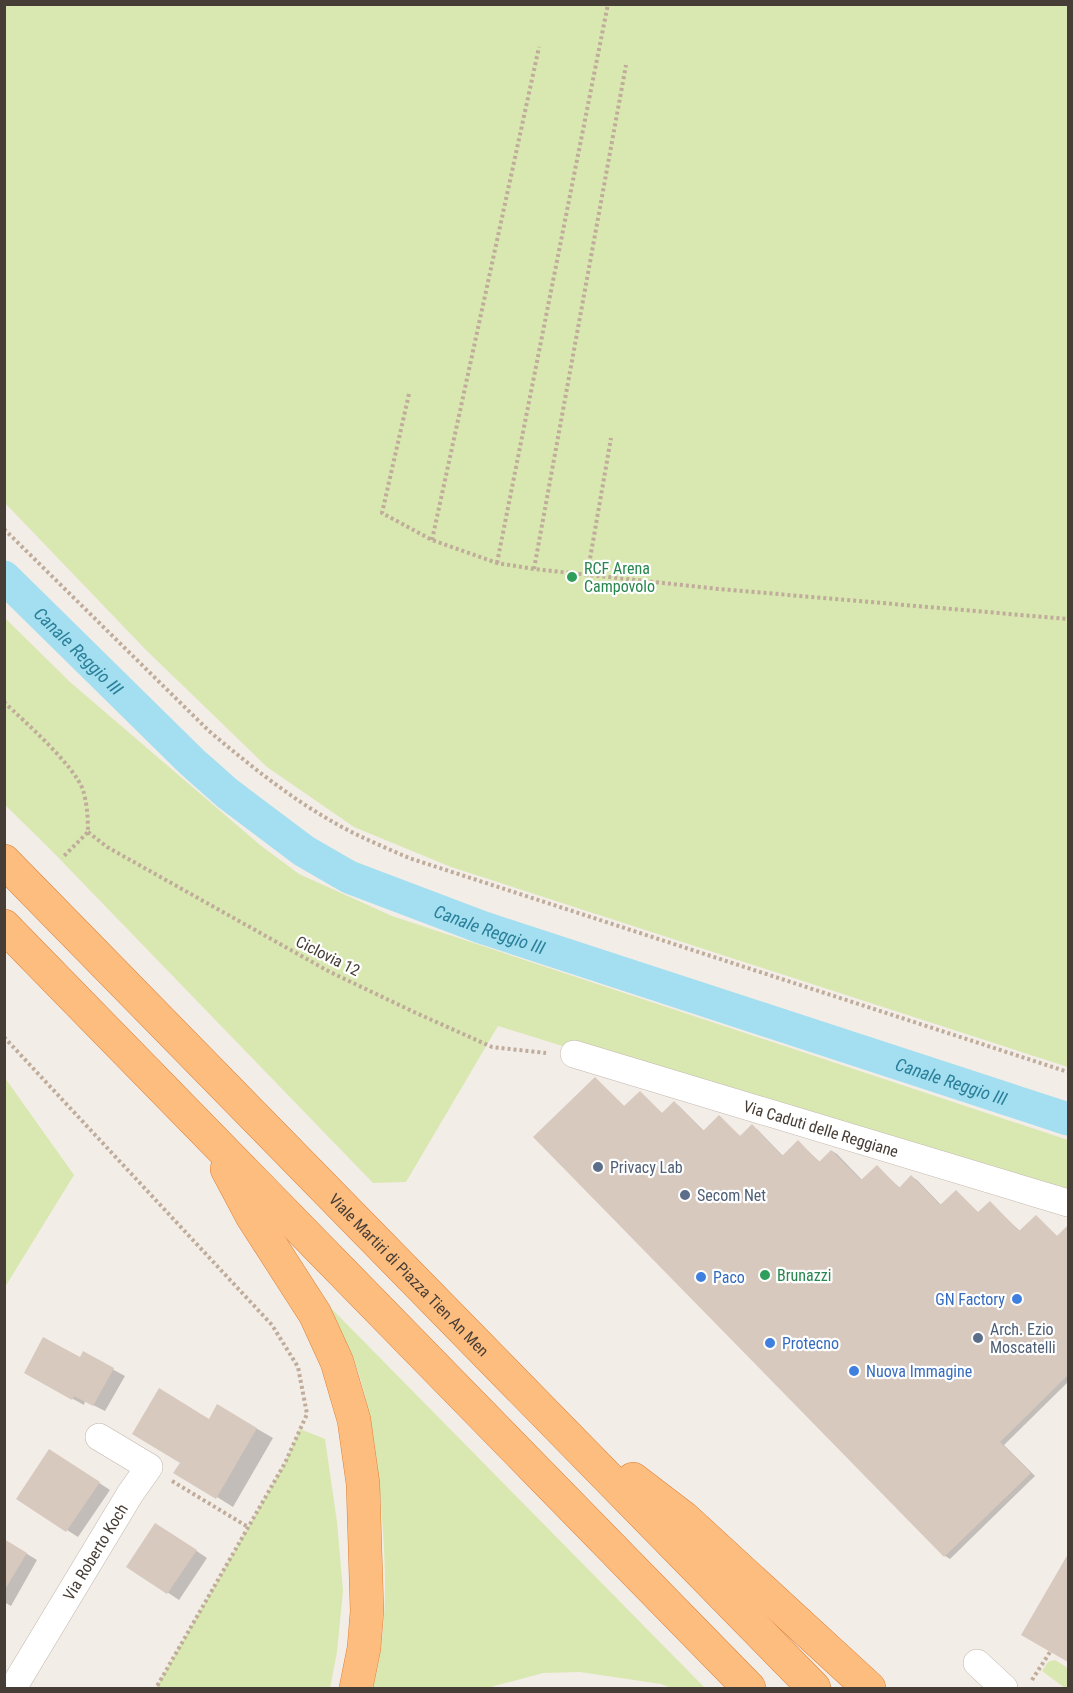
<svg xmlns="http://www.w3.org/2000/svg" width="1073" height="1693" font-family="'Roboto Condensed',sans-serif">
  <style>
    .green { fill: #d9e7b0 }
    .shadow { fill: #0003 }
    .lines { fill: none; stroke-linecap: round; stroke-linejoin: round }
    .canal { stroke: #a3dff0; stroke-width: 33 }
    .building { fill: #d8c9bf }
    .minor-casing { stroke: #c2b6ac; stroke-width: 28 }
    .trunk-casing { stroke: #dc8038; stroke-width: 34 }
    .path { stroke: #c0ac9b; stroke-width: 4; stroke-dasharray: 3 3; stroke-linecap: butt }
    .minor { stroke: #fff; stroke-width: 27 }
    .trunk { stroke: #fdbd7f; stroke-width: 33 }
    .leisure-dot { fill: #2e9e5b; stroke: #fff; stroke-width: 2 }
    .service-dot { fill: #5c6f8a; stroke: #fff; stroke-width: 2 }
    .shop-dot { fill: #3f7fe0; stroke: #fff; stroke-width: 2 }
    .labels { text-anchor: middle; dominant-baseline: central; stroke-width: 4.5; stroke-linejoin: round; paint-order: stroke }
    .leisure-label { font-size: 16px; fill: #27864d; stroke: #fff; text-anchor: start }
    .street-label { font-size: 16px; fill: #463d36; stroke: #fff }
    .service-label { font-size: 16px; fill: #4e5e75; stroke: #fff; text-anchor: start }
    .shop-label { font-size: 16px; fill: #366cbe; stroke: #fff; text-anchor: start }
    .water-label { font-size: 18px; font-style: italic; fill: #2a809a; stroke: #fff }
  </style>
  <rect width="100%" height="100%" fill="#f3ede7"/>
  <!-- green -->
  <path class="green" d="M 5,4 L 1068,5 L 1068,1067 L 451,867 L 354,827 L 267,767 L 146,650 L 5,503 Z
    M 5,618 L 70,682 L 260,845 L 299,874 L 392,916 L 1068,1140 L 1068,1204 L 498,1026 L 406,1182 L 373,1183 L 49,848 L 5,805 Z
    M 5,1078 L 74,1175 L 5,1287 L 4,1287 Z
    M 324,1301 L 705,1688 L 671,1688 L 661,1684 L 580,1672 L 543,1673 L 487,1688 L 373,1688 C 389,1629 386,1566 381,1506 C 378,1460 372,1415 358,1371 C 351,1346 335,1323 324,1301 Z
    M 300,1429 L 325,1439 L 337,1522 L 343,1591 L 337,1652 L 330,1688 L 156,1688 L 285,1463 Z
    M 1055,1660 L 1068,1668 L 1068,1688 L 1065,1688 L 1042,1671 L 1048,1662 Z"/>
  <!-- shadow -->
  <path class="shadow" d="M 595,1078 L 625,1107 L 640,1093 L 663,1114 L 674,1103 L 679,1106 L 705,1132 L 719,1117 L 741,1137 L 757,1129 L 783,1156 L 798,1142 L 821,1163 L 832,1151 L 837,1154 L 863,1181 L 877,1167 L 900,1188 L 912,1177 L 917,1180 L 942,1206 L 979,1213 L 990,1203 L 1021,1232 L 1036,1216 L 1058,1237 L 1068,1227 L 1068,1382 L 1004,1445 L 1035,1476 L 950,1559 L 945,1556 Z
    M 83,1353 L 125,1376 L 105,1411 L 85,1401 L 84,1405 L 26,1373 L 80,1359 Z
    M 218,1406 L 273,1438 L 233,1507 L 217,1497 L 210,1420 Z
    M 61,1458 L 110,1490 L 78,1537 L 18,1499 Z
    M 167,1531 L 207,1558 L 179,1600 L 128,1566 Z
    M 4,1540 L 37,1560 L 11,1606 L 4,1602 Z
    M 1068,1557 L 1068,1660 L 1023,1634 Z"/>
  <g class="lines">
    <!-- canal -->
    <path class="canal" id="s1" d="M 4,577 L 192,762 L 227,793 L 304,851 L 349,877 L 481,927 L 1068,1119"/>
  </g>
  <!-- building -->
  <path class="building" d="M 595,1077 L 624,1106 L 640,1091 L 662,1113 L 674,1101 L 703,1131 L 719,1115 L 740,1136 L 752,1124 L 782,1156 L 798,1140 L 819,1162 L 831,1150 L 861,1180 L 877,1165 L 899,1188 L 911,1175 L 940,1205 L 956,1190 L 978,1212 L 990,1201 L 1019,1231 L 1036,1215 L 1057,1236 L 1068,1225 L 1068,1375 L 1000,1442 L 1031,1473 L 944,1557 L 533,1137 Z
    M 43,1337 L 80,1357 L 83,1351 L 114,1368 L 93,1406 L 74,1396 L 72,1400 L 24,1373 Z
    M 159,1388 L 209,1419 L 217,1404 L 257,1428 L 216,1499 L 173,1473 L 180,1463 L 132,1434 Z
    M 49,1449 L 100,1482 L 66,1532 L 16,1499 Z
    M 155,1523 L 197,1550 L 167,1594 L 126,1567 Z
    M 4,1539 L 27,1553 L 4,1591 Z
    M 1068,1554 L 1068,1662 L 1021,1635 Z"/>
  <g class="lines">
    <defs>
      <g id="minor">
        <path id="s2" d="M 574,1054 L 1068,1203"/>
        <path d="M 977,1663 L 1004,1688"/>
        <path id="s3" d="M 13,1688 L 130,1494 L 149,1467 L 99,1437"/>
      </g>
      <g id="trunk">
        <path id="s4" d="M 4,861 L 814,1688"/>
        <path d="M 4,926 L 749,1688"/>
        <path d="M 227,1169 L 252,1216 L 315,1314 L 337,1362 L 354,1420 L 363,1484 L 367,1611 L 364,1648 L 356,1688"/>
        <path d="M 633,1479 L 684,1518 L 869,1688"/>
      </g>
    </defs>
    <!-- minor casing -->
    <use href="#minor" class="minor-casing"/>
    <!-- trunk casing -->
    <use href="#trunk" class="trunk-casing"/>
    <!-- path -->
    <path class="path" d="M 409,394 L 382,513 L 432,540 L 497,563 L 534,569 L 719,589 L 1068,619
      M 4,529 L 209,731 C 248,764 289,797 333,822 C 357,836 384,847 409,858 L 1068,1072
      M 432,540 L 539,47
      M 497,563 L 608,4
      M 534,569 L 626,65
      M 587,576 L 611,438
      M 4,702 C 25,722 74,765 83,790 C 87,803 88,818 88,832 L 62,858
      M 88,832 L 107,847 L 330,972 L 414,1012 L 492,1047 L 546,1053
      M 4,1037 L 272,1325 L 298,1367 L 307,1414 L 285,1463 L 156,1688
      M 172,1481 L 248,1527
      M 1032,1680 L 1050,1652"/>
    <!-- minor -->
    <use href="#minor" class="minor"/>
    <!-- trunk -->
    <use href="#trunk" class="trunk"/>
  </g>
  <!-- markers -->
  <g class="leisure-dot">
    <circle cx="572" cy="577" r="6"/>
    <circle cx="765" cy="1275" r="6"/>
  </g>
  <g class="service-dot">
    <circle cx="598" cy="1167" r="6"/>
    <circle cx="685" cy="1195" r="6"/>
    <circle cx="978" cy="1338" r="6"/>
  </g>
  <g class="shop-dot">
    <circle cx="701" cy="1277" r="6"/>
    <circle cx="1017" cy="1299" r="6"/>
    <circle cx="770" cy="1343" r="6"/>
    <circle cx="854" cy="1371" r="6"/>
  </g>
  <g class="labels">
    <!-- leisure labels -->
    <g class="leisure-label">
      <text x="584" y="568">RCF Arena<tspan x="584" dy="18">Campovolo</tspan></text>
      <text x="777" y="1275">Brunazzi</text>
    </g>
    <!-- street labels -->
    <g class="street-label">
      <text transform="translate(328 956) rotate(27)">Ciclovia 12</text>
      <text stroke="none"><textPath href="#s2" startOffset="258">Via Caduti delle Reggiane</textPath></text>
      <text stroke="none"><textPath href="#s4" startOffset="579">Viale Martiri di Piazza Tien An Men</textPath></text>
      <text stroke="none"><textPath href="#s3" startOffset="159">Via Roberto Koch</textPath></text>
    </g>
    <!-- service labels -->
    <g class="service-label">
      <text x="610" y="1167">Privacy Lab</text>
      <text x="697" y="1195">Secom Net</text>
      <text x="990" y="1329">Arch. Ezio<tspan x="990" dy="18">Moscatelli</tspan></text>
    </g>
    <!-- shop labels -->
    <g class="shop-label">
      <text x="713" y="1277">Paco</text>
      <text x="1005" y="1299" text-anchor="end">GN Factory</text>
      <text x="782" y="1343">Protecno</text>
      <text x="866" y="1371">Nuova Immagine</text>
    </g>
    <!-- water labels -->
    <g class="water-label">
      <text stroke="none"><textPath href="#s1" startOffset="105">Canale Reggio III</textPath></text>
      <text stroke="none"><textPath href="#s1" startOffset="609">Canale Reggio III</textPath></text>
      <text stroke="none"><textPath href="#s1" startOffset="1095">Canale Reggio III</textPath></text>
    </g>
  </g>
  <!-- border -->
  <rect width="1073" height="1693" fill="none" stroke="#463d36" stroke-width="12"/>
</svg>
